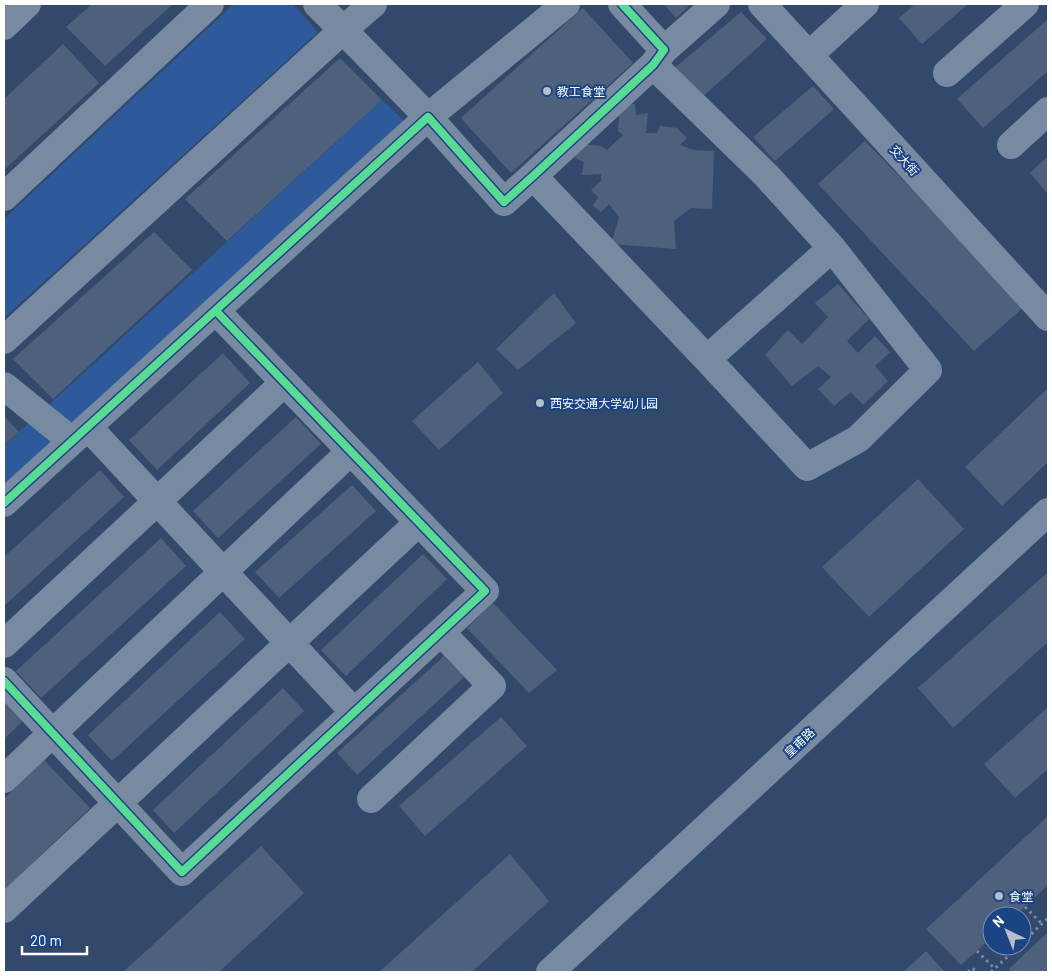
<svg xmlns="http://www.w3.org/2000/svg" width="1052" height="976" font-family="Barlow,'Noto Sans SC',sans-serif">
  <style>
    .green { fill: #2e5a9b }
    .building { fill: #4e617c }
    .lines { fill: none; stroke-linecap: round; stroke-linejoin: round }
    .path { stroke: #7889a2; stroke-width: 3; stroke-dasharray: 2.5 4; stroke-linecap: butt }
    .minor { stroke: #7889a2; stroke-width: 28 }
    .cycleway-casing { stroke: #1a4484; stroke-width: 11 }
    .cycleway { stroke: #5adb95; stroke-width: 8 }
    .poi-dot { fill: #b7bfcc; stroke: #1a4484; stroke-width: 2 }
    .labels { text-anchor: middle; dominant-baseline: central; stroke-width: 4; stroke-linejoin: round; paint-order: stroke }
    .poi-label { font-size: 12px; fill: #fff; stroke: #1a4484; text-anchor: start }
    .street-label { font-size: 12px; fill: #fff; stroke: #1a4484 }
  </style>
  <rect width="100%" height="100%" fill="#32496c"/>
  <!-- green -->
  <path class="green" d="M 234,4 L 293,4 L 318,32 L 4,318 L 4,219 Z
    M 382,100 L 414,130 L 4,503 L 4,446 Z"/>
  <!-- building -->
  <path class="building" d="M 92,4 L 173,4 L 105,66 L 66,27 Z
    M 664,4 L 691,4 L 676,18 Z
    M 915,4 L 968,4 L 922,44 L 899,18 Z
    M 583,8 L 633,63 L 511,173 L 461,118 Z
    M 741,12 L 767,39 L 699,100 L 672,70 Z
    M 1048,19 L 1048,71 L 983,128 L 957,99 Z
    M 63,44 L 99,83 L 4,170 L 4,99 Z
    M 340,58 L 382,100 L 227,241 L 185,199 Z
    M 813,86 L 834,109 L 775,161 L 753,137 Z
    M 635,104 L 636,115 L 648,113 L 646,133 L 657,133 L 660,126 L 677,128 L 687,138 L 680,145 L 694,150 L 714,151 L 712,209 L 691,208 L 674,221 L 676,249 L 611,244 L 619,217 L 609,204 L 601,212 L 593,206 L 598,197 L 591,190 L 601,181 L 601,174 L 582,175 L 584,162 L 575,158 L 579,144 L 601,146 L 607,150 L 623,135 L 618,131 L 620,105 Z
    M 865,141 L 1025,306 L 974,351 L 818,184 Z
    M 1048,156 L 1048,194 L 1030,173 Z
    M 154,232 L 192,270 L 53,399 L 13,359 Z
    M 838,284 L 869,319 L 847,341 L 858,353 L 875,336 L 890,352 L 875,366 L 888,381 L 863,405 L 851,392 L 834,406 L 818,389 L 831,377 L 818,366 L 792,386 L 765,355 L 788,330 L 802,344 L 828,317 L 815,303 Z
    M 554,293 L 576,323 L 518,370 L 496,349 Z
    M 223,353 L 250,383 L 157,470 L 129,440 Z
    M 478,362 L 503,393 L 439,450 L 412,421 Z
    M 1048,388 L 1048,462 L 1002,506 L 965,467 Z
    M 4,416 L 19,432 L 4,445 Z
    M 296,417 L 321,444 L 218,538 L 193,511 Z
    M 100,470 L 124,497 L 4,606 L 4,557 Z
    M 918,479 L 964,529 L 869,617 L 822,567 Z
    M 352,485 L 376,511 L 279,598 L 255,572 Z
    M 161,538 L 186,566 L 41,698 L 16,671 Z
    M 423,554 L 447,579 L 346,676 L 321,650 Z
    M 1048,572 L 1048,642 L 953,728 L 918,688 Z
    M 493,603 L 557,670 L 529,693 L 467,628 Z
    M 220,612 L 245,639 L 112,761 L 88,735 Z
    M 444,656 L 464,677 L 357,775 L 337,753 Z
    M 283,688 L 304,711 L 174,833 L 153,810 Z
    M 4,701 L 23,721 L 4,739 Z
    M 1048,707 L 1048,769 L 1015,798 L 984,764 Z
    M 501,717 L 527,746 L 425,836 L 399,806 Z
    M 44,760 L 90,808 L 4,890 L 4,799 Z
    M 1048,816 L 1048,885 L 1015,916 L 992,916 L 992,937 L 961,965 L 926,929 Z
    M 261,846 L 304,893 L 219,972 L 123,972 Z
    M 510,854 L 549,901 L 472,972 L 379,972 Z
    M 1048,932 L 1048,972 L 1012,972 L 1009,969 Z
    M 926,951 L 945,972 L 903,972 Z"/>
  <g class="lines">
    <!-- path -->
    <path class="path" d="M 1025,907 L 1042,924
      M 1022,943 L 1048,918
      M 977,951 L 995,969
      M 968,972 L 972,968 L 977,972
      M 991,972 L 1019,946"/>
    <!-- minor -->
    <path class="minor" d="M 317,4 L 343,30 L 373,4
      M 622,4 L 664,50
      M 762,4 L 1048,317
      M 4,26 L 27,4
      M 809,55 L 865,4
      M 947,73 L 1025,4
      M 1011,145 L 1048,111
      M 533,176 L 707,359 L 832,248 L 766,175 L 653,65
      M 4,197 L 210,4
      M 4,340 L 343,30 L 428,117 L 566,4
      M 707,359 L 807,467 L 858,439 L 928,370 L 832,248
      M 4,386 L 72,441
      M 88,427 L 354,712
      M 4,503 L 428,117 L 504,202 L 533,176 L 653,65 L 664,50 L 716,4
      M 4,644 L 284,383
      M 4,681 L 182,872 L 485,591 L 216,311
      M 4,779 L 350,452
      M 371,799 L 492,686 L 441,632
      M 4,909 L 419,522
      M 550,972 L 1048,512"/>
    <defs>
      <path id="cycleway" d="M 4,503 L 428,117 L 504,202 L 533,176 L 653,65 L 664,50 L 622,4
        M 4,681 L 182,872 L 485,591 L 216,311"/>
    </defs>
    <!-- cycleway casing -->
    <use href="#cycleway" class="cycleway-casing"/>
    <!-- cycleway -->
    <use href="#cycleway" class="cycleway"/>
  </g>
  <!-- markers -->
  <g class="poi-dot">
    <circle cx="547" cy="91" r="5"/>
    <circle cx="540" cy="403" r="5"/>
    <circle cx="999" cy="896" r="5"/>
  </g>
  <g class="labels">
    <!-- poi labels -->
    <g class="poi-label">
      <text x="557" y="91">教工食堂</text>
      <text x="550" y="403">西安交通大学幼儿园</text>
      <text x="1009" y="896">食堂</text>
    </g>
    <!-- street labels -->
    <g class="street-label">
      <text transform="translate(905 160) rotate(48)">交大街</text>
      <text transform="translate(799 742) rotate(-43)">皇甫路</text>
    </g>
  </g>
  <!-- border -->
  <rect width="1052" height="976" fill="none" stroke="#ffffff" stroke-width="10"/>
  <!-- north arrow -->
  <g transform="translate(1007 931) rotate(317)"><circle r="24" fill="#1a4484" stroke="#768fb5"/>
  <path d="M0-4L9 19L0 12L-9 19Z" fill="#b7bfcc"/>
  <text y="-8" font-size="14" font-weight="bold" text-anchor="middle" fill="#ffffff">N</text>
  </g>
  <!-- scale -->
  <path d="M22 946v8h65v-8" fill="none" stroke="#ffffff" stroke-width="2.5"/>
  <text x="30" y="946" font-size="15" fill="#ffffff" stroke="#1a4484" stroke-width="4" paint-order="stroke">20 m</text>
</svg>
